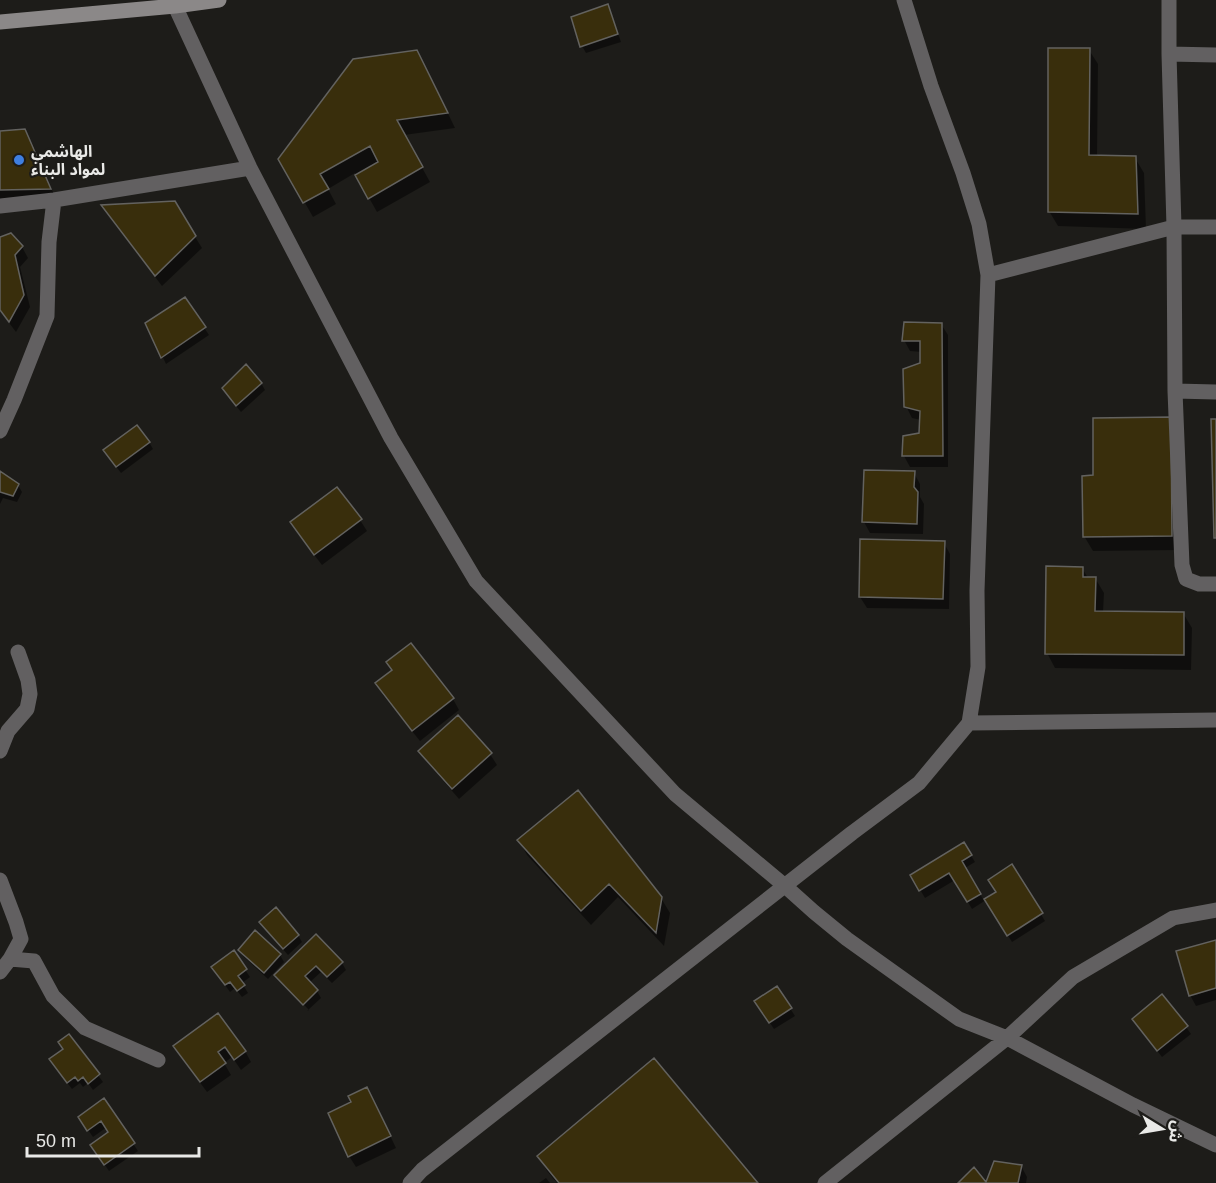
<svg xmlns="http://www.w3.org/2000/svg" width="1216" height="1183" font-family="Arial,'Noto Sans Arabic',sans-serif">
  <style>
    .shadow { fill: #0007 }
    .building { fill: #392e0c; stroke: #63625f; stroke-width: 1.5 }
    .lines { fill: none; stroke-linecap: round; stroke-linejoin: round }
    .street { stroke: #626061; stroke-width: 15 }
    .secondary { stroke: #8b8888; stroke-width: 15 }
    .shop-dot { fill: #3f7fe0; stroke: #1d1c19; stroke-width: 2 }
    .labels { text-anchor: middle; dominant-baseline: central; stroke-width: 4.5; stroke-linejoin: round; paint-order: stroke }
    .poi-label { font-size: 16px; font-weight: bold; fill: #e9e9e7; stroke: #1d1c19; text-anchor: start }
  </style>
  <rect width="100%" height="100%" fill="#1d1c19"/>
  <!-- shadow -->
  <path class="shadow" d="M 611,13 L 621,42 L 586,53 L 582,46 Z
    M 1089,50 L 1098,64 L 1097,157 L 1135,158 L 1144,173 L 1146,229 L 1058,226 L 1049,211 Z
    M 425,66 L 455,128 L 404,135 L 430,182 L 377,212 L 355,173 L 328,189 L 336,204 L 313,217 L 280,159 Z
    M 24,130 L 33,145 L 58,204 L 0,205 L 0,133 Z
    M 174,203 L 202,248 L 162,286 L 109,216 Z
    M 11,234 L 22,247 L 28,258 L 20,267 L 30,307 L 16,332 L 0,311 L 0,238 Z
    M 185,299 L 209,335 L 166,364 L 147,323 Z
    M 941,324 L 948,335 L 948,467 L 910,467 L 904,456 L 921,434 L 921,420 L 912,418 L 906,406 L 922,364 L 922,352 L 910,351 L 904,340 Z
    M 261,383 L 265,390 L 241,412 L 228,396 Z
    M 1171,419 L 1180,550 L 1093,551 L 1084,536 L 1095,477 Z
    M 149,442 L 153,449 L 121,473 L 109,457 Z
    M 0,473 L 18,485 L 22,492 L 17,502 L 3,498 L 0,504 Z
    M 914,473 L 920,484 L 920,497 L 924,504 L 923,534 L 870,533 L 864,522 Z
    M 360,520 L 367,531 L 322,565 L 298,534 L 292,523 Z
    M 944,543 L 950,554 L 949,609 L 867,608 L 860,597 Z
    M 1082,568 L 1088,578 L 1095,578 L 1104,593 L 1103,612 L 1183,613 L 1192,628 L 1191,670 L 1055,668 L 1047,653 Z
    M 393,671 L 453,699 L 459,710 L 420,741 L 383,695 L 377,684 Z
    M 420,751 L 490,754 L 497,765 L 459,799 L 427,762 Z
    M 519,840 L 661,898 L 670,913 L 664,946 L 618,897 L 591,925 L 527,855 Z
    M 964,844 L 975,862 L 965,868 L 984,901 L 998,893 L 1012,866 L 1045,921 L 1012,942 L 986,900 L 972,909 L 955,880 L 925,898 L 912,876 Z
    M 261,922 L 298,935 L 302,942 L 288,955 L 265,929 Z
    M 316,936 L 342,963 L 346,970 L 332,983 L 321,972 L 309,983 L 317,991 L 321,998 L 307,1011 L 309,1010 L 280,980 L 279,981 L 276,975 Z
    M 1216,941 L 1216,1000 L 1196,1006 L 1190,995 Z
    M 239,950 L 280,955 L 284,962 L 268,979 L 244,957 Z
    M 233,952 L 250,977 L 242,983 L 248,993 L 242,997 L 235,988 L 230,992 L 217,974 Z
    M 777,988 L 795,1016 L 774,1029 L 760,1008 Z
    M 217,1015 L 245,1051 L 251,1062 L 241,1070 L 232,1057 L 224,1063 L 231,1075 L 207,1092 L 181,1057 Z
    M 1138,1026 L 1186,1027 L 1191,1034 L 1162,1057 Z
    M 69,1036 L 103,1082 L 93,1090 L 88,1083 L 83,1087 L 80,1083 L 72,1089 L 55,1067 L 64,1050 Z
    M 104,1100 L 138,1151 L 109,1171 L 96,1152 L 110,1132 L 107,1127 L 93,1137 L 84,1124 Z
    M 373,1100 L 396,1148 L 356,1167 L 349,1156 Z
    M 539,1156 L 756,1183 L 557,1183 L 547,1171 Z
    M 1021,1166 L 1027,1177 L 1026,1183 L 987,1183 Z
    M 546,1178 L 550,1183 L 539,1183 Z"/>
  <!-- building -->
  <path class="building" d="M 608,4 L 618,34 L 580,47 L 571,17 Z
    M 1048,48 L 1090,48 L 1089,155 L 1136,156 L 1138,214 L 1048,212 Z
    M 417,50 L 448,113 L 397,120 L 423,167 L 368,199 L 355,175 L 378,162 L 370,146 L 320,174 L 329,189 L 303,203 L 278,159 L 353,59 Z
    M 25,129 L 51,189 L 0,190 L 0,131 Z
    M 175,201 L 196,236 L 155,276 L 101,205 Z
    M 11,233 L 23,246 L 15,255 L 24,295 L 9,322 L 0,310 L 0,237 Z
    M 185,297 L 206,327 L 161,358 L 145,323 Z
    M 904,322 L 942,323 L 943,456 L 902,456 L 903,436 L 919,433 L 920,411 L 904,407 L 903,369 L 920,363 L 920,341 L 902,341 Z
    M 246,364 L 262,383 L 236,406 L 222,388 Z
    M 1171,417 L 1172,536 L 1083,537 L 1082,476 L 1093,475 L 1093,418 Z
    M 1211,419 L 1216,419 L 1216,538 L 1214,538 Z
    M 137,425 L 150,442 L 116,467 L 103,450 Z
    M 864,470 L 915,471 L 914,487 L 918,492 L 917,524 L 862,522 Z
    M 0,471 L 19,484 L 13,496 L 0,492 Z
    M 337,487 L 362,519 L 314,555 L 290,522 Z
    M 860,539 L 945,541 L 943,599 L 859,597 Z
    M 1046,566 L 1083,567 L 1083,577 L 1096,577 L 1095,611 L 1184,612 L 1184,655 L 1045,654 Z
    M 411,643 L 454,698 L 412,731 L 375,683 L 392,670 L 386,662 Z
    M 458,715 L 492,753 L 452,789 L 418,751 Z
    M 578,790 L 662,897 L 656,933 L 609,884 L 581,911 L 517,840 Z
    M 964,842 L 972,855 L 962,861 L 981,894 L 967,902 L 949,873 L 919,891 L 910,875 Z
    M 1012,864 L 1043,913 L 1007,936 L 984,899 L 996,892 L 988,880 Z
    M 276,907 L 299,935 L 283,949 L 259,922 Z
    M 255,930 L 281,954 L 264,973 L 238,950 Z
    M 316,934 L 343,962 L 327,977 L 316,966 L 305,976 L 318,990 L 303,1005 L 274,975 Z
    M 1216,940 L 1216,988 L 1189,996 L 1176,951 Z
    M 234,950 L 247,969 L 238,976 L 245,985 L 237,991 L 230,982 L 225,985 L 211,967 Z
    M 777,986 L 792,1008 L 769,1023 L 754,1001 Z
    M 1162,994 L 1188,1026 L 1157,1051 L 1132,1019 Z
    M 218,1013 L 246,1051 L 234,1060 L 225,1047 L 218,1052 L 226,1063 L 200,1082 L 173,1046 Z
    M 69,1034 L 100,1074 L 88,1084 L 83,1077 L 78,1081 L 75,1077 L 67,1083 L 49,1059 L 63,1049 L 58,1042 Z
    M 654,1058 L 758,1183 L 559,1183 L 537,1156 Z
    M 367,1087 L 391,1136 L 348,1157 L 328,1113 L 351,1102 L 348,1096 Z
    M 104,1098 L 135,1143 L 104,1165 L 90,1145 L 108,1132 L 101,1121 L 87,1131 L 78,1117 Z
    M 994,1161 L 1022,1165 L 1018,1183 L 958,1183 L 974,1167 L 986,1182 Z"/>
  <g class="lines">
    <!-- street -->
    <path class="street" d="M 1169,0 L 1169,54 L 1174,227 L 1175,391 L 1182,565 L 1186,579 L 1199,584 L 1216,584
      M 175,6 L 250,168 L 391,438 L 476,581 L 675,794 L 785,886 L 814,912 L 847,939 L 959,1019 L 1007,1038 L 1133,1105 L 1216,1145
      M 1169,54 L 1216,55
      M 0,206 L 54,200 L 250,168
      M 988,275 L 1174,227 L 1216,227
      M 1175,391 L 1216,392
      M 0,431 L 14,400 L 47,316 L 49,242 L 54,200
      M 969,723 L 1216,720
      M 0,751 L 8,731 L 27,709 L 30,694 L 28,680 L 18,652
      M 0,880 L 16,922 L 21,939 L 10,959
      M 0,972 L 10,959 L 34,961 L 53,996 L 85,1028 L 158,1060
      M 410,1183 L 422,1170 L 852,833 L 919,783 L 969,723 L 978,667 L 977,591 L 988,275 L 979,224 L 963,173 L 931,86 L 904,0
      M 825,1183 L 1007,1038 L 1073,977 L 1173,918 L 1216,910"/>
    <!-- secondary -->
    <path class="secondary" d="M 0,22 L 175,6 L 219,0"/>
  </g>
  <!-- markers -->
  <circle class="shop-dot" cx="19" cy="160" r="6"/>
  <g class="labels">
    <!-- poi labels -->
    <g class="poi-label">
      <text x="31" y="151">الهاشمي<tspan x="31" dy="18">لمواد البناء</tspan></text>
    </g>
  </g>
  <!-- north arrow -->
  <g transform="translate(1162 1129) rotate(101)" stroke="#1d1c19" stroke-width="4.5" paint-order="stroke">
  <path d="M0-4.5L10 22L0 15L-10 22Z" fill="#e9e9e7"/>
  <text y="-9" font-size="16" font-weight="bold" text-anchor="middle" fill="#e9e9e7">ش</text>
  </g>
  <!-- scale -->
  <path d="M27 1147v9h172v-9" fill="none" stroke="#e9e9e7" stroke-width="3"/>
  <text x="36" y="1147" font-size="18" fill="#e9e9e7" stroke="#1d1c19" stroke-width="4.5" paint-order="stroke">50 m</text>
</svg>
